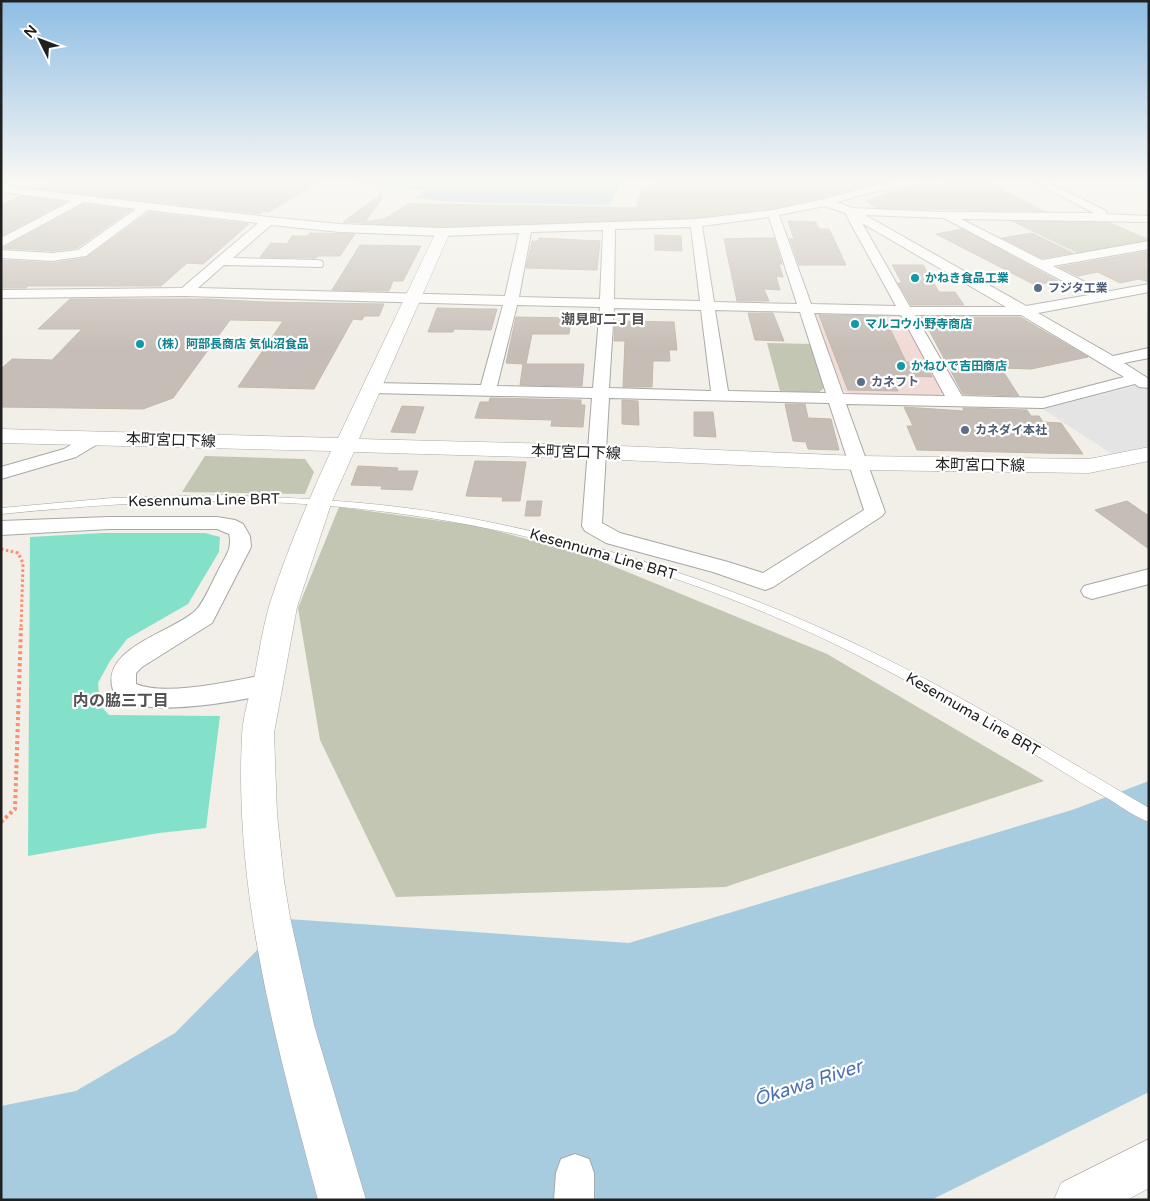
<svg xmlns="http://www.w3.org/2000/svg" width="1150" height="1201" font-family="'Varela Round','Noto Sans JP',sans-serif">
  <style>
    .commercial { fill: #f2dbd6 }
    .construction { fill: #c3c6b2 }
    .pitch { fill: #84e1c9 }
    .parking { fill: #e4e4e4 }
    .water { fill: #a7cbdf }
    .building { fill: #c6beb6; stroke: #c3b8a9 }
    .lines { fill: none; stroke-linecap: round; stroke-linejoin: round }
    .service-casing { stroke: #a7a7a7; stroke-width: 1 }
    .minor-casing { stroke: #a7a7a7; stroke-width: 2 }
    .tertiary-casing { stroke: #a7a7a7; stroke-width: 1 }
    .path-far1 { stroke: #fc8e6d; stroke-width: 3; stroke-dasharray: 2.5 2.5; stroke-linecap: butt }
    .path { stroke: #fc8e6d; stroke-width: 4; stroke-dasharray: 3 3; stroke-linecap: butt }
    .service { fill: #fff; fill-rule: evenodd }
    .minor { fill: #fff; fill-rule: evenodd }
    .tertiary { fill: #fff; fill-rule: evenodd }
    .culture-dot { fill: #0f9aa8; stroke: #fff; stroke-width: 2 }
    .service-dot { fill: #5c6f8a; stroke: #fff; stroke-width: 2 }
    .labels { text-anchor: middle; dominant-baseline: central; stroke-width: 4.5; stroke-linejoin: round; paint-order: stroke }
    .far-culture-label { font-size: 12px; font-weight: bold; fill: #0d838f; stroke: #fff; text-anchor: start }
    .far-service-label { font-size: 12px; font-weight: bold; fill: #4e5e75; stroke: #fff; text-anchor: start }
    .far-neighbourhood-label { font-size: 14px; font-weight: bold; fill: #535353; stroke: #fff }
    .street-label { font-size: 15px; fill: #202020; stroke: #fff }
    .neighbourhood-label { font-size: 16px; font-weight: bold; fill: #535353; stroke: #fff }
    .near-water-label { font-size: 19px; font-style: italic; fill: #4a71b3; stroke: #fff }
  </style>
  <rect width="100%" height="100%" fill="#f1efe7"/>
  <!-- commercial -->
  <path class="commercial" d="M 814,312 L 893,312 L 903,317 L 943,393 L 934,397 L 851,395 L 843,390 Z"/>
  <!-- construction -->
  <path class="construction" d="M 753,180 L 893,180 L 773,210 L 713,220 L 454,228 L 360,227 L 365,221 L 385,218 L 409,203 L 636,207 L 641,190 L 662,182 Z
    M 970,180 L 984,180 L 1047,212 L 877,209 L 865,201 L 899,189 Z
    M 1009,220 L 1109,222 L 1149,239 L 1149,243 L 1081,255 Z
    M 767,343 L 811,344 L 825,387 L 817,394 L 780,391 Z
    M 205,456 L 305,459 L 314,472 L 305,494 L 182,492 Z
    M 339,507 L 478,526 L 586,555 L 827,654 L 1044,781 L 725,887 L 396,897 L 320,740 L 298,608 Z"/>
  <!-- pitch -->
  <path class="pitch" d="M 103,533 L 205,533 L 220,537 L 219,552 L 188,604 L 127,639 L 110,661 L 98,683 L 100,705 L 109,715 L 220,716 L 206,828 L 159,833 L 28,856 L 30,537 Z"/>
  <!-- parking -->
  <path class="parking" d="M 1135,386 L 1149,390 L 1149,446 L 1112,454 L 1043,409 Z"/>
  <!-- water -->
  <path class="water" d="M 329,180 L 623,180 L 609,205 L 454,202 L 415,198 L 424,191 Z
    M 1149,781 L 1149,1092 L 931,1200 L 1,1200 L 1,1106 L 76,1091 L 175,1033 L 288,919 L 629,943 L 1072,810 Z"/>
  <!-- building -->
  <path class="building" d="M 59,180 L 294,180 L 318,183 L 269,212 L 263,211 L 260,214 L 39,189 Z
    M 381,194 L 383,197 L 364,223 L 343,222 Z
    M 21,196 L 65,202 L 1,236 L 1,205 Z
    M 84,204 L 131,210 L 77,248 L 52,251 L 3,248 Z
    M 149,212 L 249,224 L 203,264 L 187,263 L 161,286 L 28,286 L 26,288 L 1,288 L 1,260 L 52,263 L 86,258 Z
    M 788,221 L 816,222 L 819,229 L 829,229 L 846,265 L 799,265 L 790,239 L 794,239 Z
    M 962,229 L 1058,281 L 1035,285 L 936,234 Z
    M 310,233 L 355,234 L 340,256 L 318,256 L 316,258 L 260,257 L 271,243 L 287,244 L 292,236 L 307,236 Z
    M 1032,233 L 1073,253 L 1042,258 L 1002,238 Z
    M 655,235 L 681,236 L 682,251 L 655,250 Z
    M 539,238 L 600,241 L 597,270 L 526,268 L 532,241 L 538,241 Z
    M 756,238 L 774,238 L 782,264 L 779,264 L 783,277 L 776,276 L 780,290 L 764,289 L 769,301 L 737,301 L 724,239 Z
    M 360,245 L 421,246 L 403,281 L 393,281 L 389,291 L 332,290 Z
    M 1149,251 L 1149,282 L 1139,279 L 1120,283 L 1098,272 L 1078,276 L 1059,267 Z
    M 892,265 L 923,265 L 939,292 L 955,292 L 964,305 L 911,305 L 898,283 L 902,283 Z
    M 70,299 L 208,299 L 265,302 L 384,304 L 379,316 L 364,316 L 362,320 L 353,319 L 314,389 L 238,387 L 283,321 L 230,320 L 173,398 L 143,409 L 1,407 L 1,369 L 12,359 L 52,360 L 82,329 L 38,329 Z
    M 437,308 L 480,309 L 497,309 L 491,330 L 454,329 L 453,332 L 428,332 Z
    M 748,313 L 773,313 L 784,341 L 755,340 Z
    M 819,315 L 884,316 L 906,362 L 924,362 L 932,377 L 890,375 L 898,391 L 848,390 Z
    M 516,317 L 571,318 L 569,334 L 532,334 L 526,364 L 584,364 L 582,386 L 520,385 L 523,364 L 506,363 Z
    M 918,317 L 1020,317 L 1088,357 L 1031,369 L 1001,368 L 1019,396 L 963,394 L 929,330 L 926,330 Z
    M 615,321 L 674,322 L 677,350 L 669,350 L 670,361 L 653,361 L 652,387 L 623,387 L 625,341 L 614,341 Z
    M 490,398 L 581,400 L 581,405 L 585,405 L 583,427 L 551,426 L 552,420 L 475,418 L 480,402 L 489,402 Z
    M 622,400 L 638,401 L 639,425 L 622,424 Z
    M 785,404 L 805,404 L 808,418 L 831,419 L 839,450 L 808,449 L 806,442 L 793,441 Z
    M 402,406 L 424,407 L 415,433 L 391,432 Z
    M 904,407 L 964,411 L 963,408 L 1027,410 L 1031,416 L 1039,416 L 1043,422 L 1061,423 L 1083,454 L 917,450 L 907,426 L 913,426 Z
    M 694,412 L 713,412 L 716,437 L 694,436 Z
    M 475,461 L 526,462 L 520,501 L 502,501 L 503,497 L 466,496 Z
    M 358,466 L 398,468 L 397,471 L 418,471 L 412,490 L 381,489 L 382,486 L 351,485 Z
    M 527,501 L 542,501 L 540,516 L 525,516 Z
    M 1127,501 L 1149,516 L 1149,549 L 1095,510 Z"/>
  <g class="lines">
    <defs>
      <path id="service" d="M 223,495 C 295,498 369,501 441,513 C 587,538 728,583 862,647 C 961,694 1054,753 1149,808 L 1149,822 C 1136,817 1124,809 1112,801 C 1091,789 1070,776 1049,763 C 986,726 923,688 857,655 C 663,557 438,502 221,501 C 147,501 74,507 1,514 L 1,508 L 112,498 Z"/>
      <path id="minor" d="M 909,180 L 934,180 L 929,183 L 869,193 L 837,202 L 852,208 L 943,212 L 1094,213 L 1030,180 L 1044,180 L 1106,211 L 1107,214 L 1149,216 L 1149,222 L 961,219 L 1042,260 L 1149,241 L 1149,249 L 1053,266 L 1105,292 L 1149,284 L 1149,292 L 1038,313 L 1113,356 L 1149,348 L 1149,358 L 1124,363 L 1149,379 L 1149,388 L 1139,387 L 1135,384 L 1043,408 L 846,404 L 885,512 L 882,516 L 773,587 L 765,590 L 713,572 L 606,543 L 585,531 L 582,526 L 592,398 L 372,393 L 366,391 L 364,388 L 366,385 L 372,383 L 481,385 L 503,305 L 185,296 L 1,298 L 1,290 L 182,288 L 258,223 L 148,210 L 86,256 L 52,261 L 1,258 L 1,250 L 52,253 L 78,250 L 136,209 L 84,202 L 1,247 L 1,238 L 71,201 L 1,192 L 1,186 L 268,217 L 340,224 L 443,228 L 696,219 L 773,210 L 824,199 L 868,187 ZM 825,206 L 845,213 L 896,306 L 811,304 L 779,215 ZM 865,215 L 944,218 L 1089,295 L 1026,306 ZM 769,217 L 797,304 L 714,302 L 702,226 ZM 862,223 L 1006,307 L 910,307 ZM 271,225 L 340,232 L 443,236 L 519,233 L 505,296 L 198,288 L 224,265 L 322,267 L 323,264 L 322,261 L 317,260 L 233,258 ZM 691,227 L 700,301 L 614,299 L 615,229 ZM 603,230 L 600,299 L 519,297 L 531,232 ZM 517,305 L 600,307 L 593,388 L 497,386 ZM 614,308 L 701,310 L 711,391 L 609,388 ZM 715,310 L 800,312 L 826,393 L 728,391 ZM 814,313 L 901,315 L 945,396 L 843,394 ZM 915,315 L 1021,315 L 1124,377 L 1043,398 L 962,396 ZM 609,398 L 829,403 L 864,510 L 763,573 L 728,562 L 620,533 L 602,523 Z
        M 95,433 L 101,434 L 104,438 L 101,442 L 76,457 L 1,479 L 1,467 L 64,449 L 89,434 Z
        M 109,517 L 217,517 L 235,520 L 243,524 L 250,536 L 251,547 L 212,623 L 142,667 L 136,673 L 136,684 C 168,697 235,680 269,674 L 278,677 L 281,684 L 278,691 C 245,701 171,713 138,705 C 131,704 123,700 116,697 C 92,651 168,634 194,612 C 203,605 213,580 219,569 C 225,557 233,548 229,534 L 217,529 L 109,529 L 1,535 L 1,521 Z
        M 1149,569 L 1149,584 L 1092,599 L 1084,596 L 1081,591 L 1084,586 Z
        M 575,1154 L 589,1159 L 594,1173 L 594,1200 L 554,1200 L 556,1173 L 561,1159 Z"/>
      <path id="tertiary" d="M 6,185 L 13,189 L 1,196 L 1,186 Z
        M 443,228 L 448,229 L 450,232 L 359,439 L 597,445 L 858,456 L 1089,459 L 1149,447 L 1149,461 L 1089,473 L 858,470 L 597,459 L 354,452 L 332,501 L 297,607 L 274,733 L 277,814 L 284,881 L 290,917 L 314,1025 L 366,1200 L 318,1200 C 277,1046 234,896 242,735 C 243,715 250,694 255,674 C 259,652 263,628 269,606 C 286,553 308,501 331,451 L 1,443 L 1,429 L 338,438 L 436,232 L 438,229 Z
        M 1149,1139 L 1149,1188 L 1127,1200 L 1054,1200 L 1061,1183 Z"/>
    </defs>
    <!-- service casing -->
    <use href="#service" class="service-casing"/>
    <!-- minor casing -->
    <use href="#minor" class="minor-casing"/>
    <!-- tertiary casing -->
    <use href="#tertiary" class="tertiary-casing"/>
    <!-- path-far1 -->
    <path class="path-far1" d="M 1,549 L 18,553 L 23,563 L 21,629"/>
    <!-- path -->
    <path class="path" d="M 1,822 L 15,809 L 21,628"/>
    <!-- service -->
    <use href="#service" class="service"/>
    <!-- minor -->
    <use href="#minor" class="minor"/>
    <!-- tertiary -->
    <use href="#tertiary" class="tertiary"/>
  </g>
  <!-- sky -->
  <linearGradient id="sky" x2="0" y2="1"><stop stop-color="#8ebde4"/><stop offset="0.52" stop-color="#f9f8f4"/><stop offset="1" stop-color="#f9f8f4" stop-opacity="0"/></linearGradient>
  <rect width="1150" height="348" fill="url(#sky)"/>
  <!-- markers -->
  <g class="culture-dot">
    <circle cx="915" cy="278" r="5"/>
    <circle cx="855" cy="324" r="5"/>
    <circle cx="140" cy="344" r="5"/>
    <circle cx="901" cy="366" r="5"/>
  </g>
  <g class="service-dot">
    <circle cx="1038" cy="288" r="5"/>
    <circle cx="861" cy="382" r="5"/>
    <circle cx="965" cy="430" r="5"/>
  </g>
  <g class="labels">
    <!-- far-culture labels -->
    <g class="far-culture-label">
      <text x="925" y="278">かねき食品工業</text>
      <text x="865" y="324">マルコウ小野寺商店</text>
      <text x="150" y="344">（株）阿部長商店 気仙沼食品</text>
      <text x="911" y="366">かねひで吉田商店</text>
    </g>
    <!-- far-service labels -->
    <g class="far-service-label">
      <text x="1048" y="288">フジタ工業</text>
      <text x="871" y="382">カネフト</text>
      <text x="975" y="430">カネダイ本社</text>
    </g>
    <!-- far-neighbourhood labels -->
    <g class="far-neighbourhood-label">
      <text x="603" y="319">潮見町二丁目</text>
    </g>
    <!-- street labels -->
    <g class="street-label">
      <text transform="translate(171 440) rotate(2)">本町宮口下線</text>
      <text transform="translate(576 452) rotate(2)">本町宮口下線</text>
      <text transform="translate(980 465) rotate(1)">本町宮口下線</text>
      <text transform="translate(204 500) rotate(-1)">Kesennuma Line BRT</text>
      <text transform="translate(603 554) rotate(16)">Kesennuma Line BRT</text>
      <text transform="translate(973 714) rotate(30)">Kesennuma Line BRT</text>
    </g>
    <!-- neighbourhood labels -->
    <g class="neighbourhood-label">
      <text x="121" y="701">内の脇三丁目</text>
    </g>
    <!-- near-water labels -->
    <g class="near-water-label">
      <text transform="translate(808 1083) rotate(-18)">Ōkawa River</text>
    </g>
  </g>
  <!-- border -->
  <rect width="1150" height="1201" fill="none" stroke="#202020" stroke-width="5"/>
  <!-- north arrow -->
  <g transform="translate(40 40) rotate(312)" stroke="#ffffff" stroke-width="4" paint-order="stroke">
  <path d="M0-4L9 19L0 12L-9 19Z" fill="#202020"/>
  <text y="-8" font-size="14" font-weight="bold" text-anchor="middle" fill="#202020">N</text>
  </g>
</svg>
